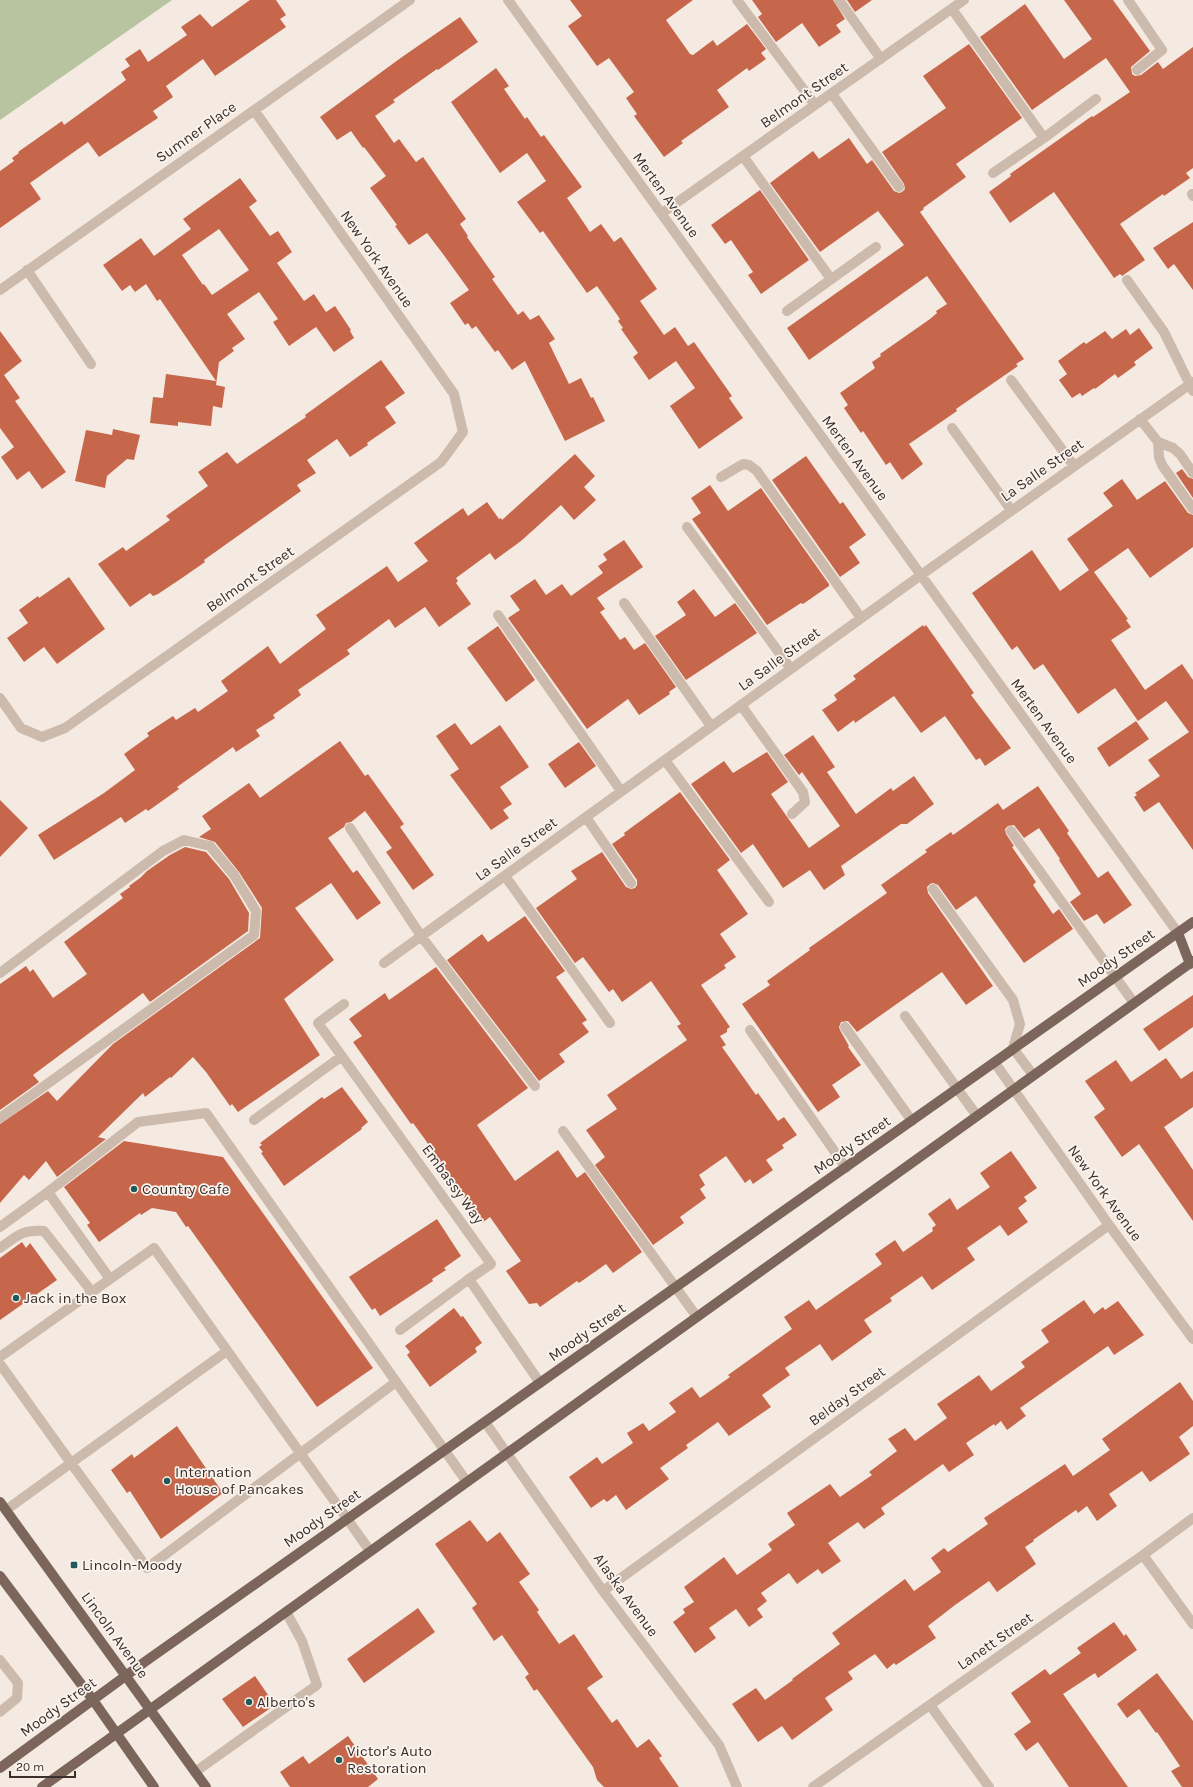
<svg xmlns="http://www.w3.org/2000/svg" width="1193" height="1787" font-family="Karla,sans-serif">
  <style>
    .green { fill: #b8c3a0 }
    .building { fill: #c6674c; fill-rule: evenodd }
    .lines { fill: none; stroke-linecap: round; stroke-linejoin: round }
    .minor { stroke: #ccbaac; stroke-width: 10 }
    .major { stroke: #7c665c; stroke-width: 10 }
    .poi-dot { fill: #205a5d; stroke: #fbf4ee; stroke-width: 1.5 }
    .labels { text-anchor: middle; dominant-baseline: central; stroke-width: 3.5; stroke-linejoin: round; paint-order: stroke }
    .street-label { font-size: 15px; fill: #3a2f2b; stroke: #fbf4ee }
    .poi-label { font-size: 15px; fill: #3a2f2b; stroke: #fbf4ee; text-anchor: start }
  </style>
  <rect width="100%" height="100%" fill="#f4eae1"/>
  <!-- green -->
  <path class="green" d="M 0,0 L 172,0 L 0,120 Z"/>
  <!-- building -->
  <path class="building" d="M 250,0 L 276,0 L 286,15 L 280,19 L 286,27 L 215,76 L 203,59 L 166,86 L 173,97 L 153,111 L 158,118 L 99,157 L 88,142 L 30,183 L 41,199 L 0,228 L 0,171 L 14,161 L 12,158 L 19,153 L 18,152 L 62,121 L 64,125 L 126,80 L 121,72 L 130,66 L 125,59 L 140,49 L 148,62 L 187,35 L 181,27 L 200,14 L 212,27 Z
    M 570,0 L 693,0 L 666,20 L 690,54 L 693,55 L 713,40 L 717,46 L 747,24 L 766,49 L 761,53 L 766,59 L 749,71 L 747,68 L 717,90 L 729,107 L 681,141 L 683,143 L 664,157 L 634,116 L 637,114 L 626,98 L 634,92 L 609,58 L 597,66 L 568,26 L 582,16 Z
    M 752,0 L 833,0 L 845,19 L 836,25 L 841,32 L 819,47 L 802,23 L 776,42 L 758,17 L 762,14 Z
    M 847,0 L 872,0 L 855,12 Z
    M 1064,0 L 1113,0 L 1150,51 L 1131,67 L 1132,74 L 1135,76 L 1141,75 L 1158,62 L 1163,69 L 1193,47 L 1193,168 L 1186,173 L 1190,178 L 1164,196 L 1163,194 L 1120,224 L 1145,260 L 1122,276 L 1120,274 L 1114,278 L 1054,192 L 1010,223 L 989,192 L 1011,176 L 1010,174 L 1092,116 L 1093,117 L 1130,92 L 1106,58 L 1032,110 L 980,37 L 1025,4 L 1064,59 L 1092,39 Z
    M 460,17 L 478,42 L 438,70 L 437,69 L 393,100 L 395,102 L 375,116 L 394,143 L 399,139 L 416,162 L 423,157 L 466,219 L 460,224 L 468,236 L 467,237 L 495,277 L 492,279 L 518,315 L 523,311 L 530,320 L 539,315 L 555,339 L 549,343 L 569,384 L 581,378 L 591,398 L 593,397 L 605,421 L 565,441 L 525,361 L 512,370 L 498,350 L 495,352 L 476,326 L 472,329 L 468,323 L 465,325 L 450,303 L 469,290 L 443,254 L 427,233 L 409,245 L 395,226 L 397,225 L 370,188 L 386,176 L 364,147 L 363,148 L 351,131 L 337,140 L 320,117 L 402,57 Z
    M 969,44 L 1022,118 L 956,164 L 966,177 L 923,208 L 924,209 L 920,212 L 1024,359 L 1016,364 L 1018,366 L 956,409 L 957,411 L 909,444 L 923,464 L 902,480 L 890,462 L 886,465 L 863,431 L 861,433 L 844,408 L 848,405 L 840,393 L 875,368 L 872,362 L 881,356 L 880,354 L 930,319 L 937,313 L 936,311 L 947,304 L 927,276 L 809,360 L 787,328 L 904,245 L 878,211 L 820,252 L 770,183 L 813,151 L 819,159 L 849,138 L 867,164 L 872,160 L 894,191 L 899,193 L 902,192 L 905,189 L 904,184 L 882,152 L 946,108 L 923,76 Z
    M 496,68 L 509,86 L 504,89 L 525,119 L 527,117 L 541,137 L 544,135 L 582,187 L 567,198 L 590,232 L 601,224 L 614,242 L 621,237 L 657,289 L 640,301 L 664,335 L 675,327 L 688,346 L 694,342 L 732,396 L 729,398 L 743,418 L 699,449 L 670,406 L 695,388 L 676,361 L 649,380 L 633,357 L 638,353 L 621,329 L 623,328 L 618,321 L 620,319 L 597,286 L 587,293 L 543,231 L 540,233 L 517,202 L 546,181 L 527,153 L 500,173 L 451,102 Z
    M 240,178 L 257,201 L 249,207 L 270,236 L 278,231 L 292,252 L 277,263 L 304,301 L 314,294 L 326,312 L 335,306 L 351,330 L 350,331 L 354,338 L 334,352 L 316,327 L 289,346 L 273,322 L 278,319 L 259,292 L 227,314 L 245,339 L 232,348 L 234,351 L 219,362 L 216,385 L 225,387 L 222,408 L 213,406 L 211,426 L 178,422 L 178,426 L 150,423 L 153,397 L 163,398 L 166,374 L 216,381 L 160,299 L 157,301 L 146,284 L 135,292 L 130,285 L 122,291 L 103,265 L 141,238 L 154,256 L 191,229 L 183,219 ZM 219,229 L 249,270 L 212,295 L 204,284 L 203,285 L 182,255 Z
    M 760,190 L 809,260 L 761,294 L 748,275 L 753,272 L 731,240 L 725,244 L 711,225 Z
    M 1193,222 L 1193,290 L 1174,264 L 1168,269 L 1153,248 Z
    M 1139,328 L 1153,348 L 1134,362 L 1136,365 L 1118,378 L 1115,374 L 1095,389 L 1094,388 L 1082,396 L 1080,393 L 1072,398 L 1059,380 L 1067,374 L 1058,361 L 1084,342 L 1086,344 L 1105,331 L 1112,339 L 1126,329 L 1130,335 Z
    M 0,331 L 22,361 L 4,375 L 20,398 L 15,401 L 66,472 L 42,489 L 29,471 L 17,480 L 1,457 L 14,447 L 0,428 Z
    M 381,360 L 405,393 L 385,407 L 396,423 L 367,443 L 368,445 L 350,457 L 337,439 L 307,460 L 316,473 L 297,485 L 301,491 L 204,560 L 205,562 L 182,578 L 158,594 L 153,596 L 150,593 L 130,607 L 98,564 L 123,547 L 126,551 L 170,520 L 166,516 L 208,486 L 198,472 L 227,452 L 237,464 L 306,417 L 305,415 Z
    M 113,429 L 140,435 L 134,460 L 127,459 L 107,476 L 105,488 L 75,481 L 86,430 L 112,435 Z
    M 575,454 L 595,476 L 584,487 L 596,500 L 574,520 L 561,505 L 521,541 L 495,560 L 490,553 L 456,578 L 458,581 L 456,583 L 471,604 L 439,627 L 425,607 L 395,628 L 389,619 L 347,650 L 350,654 L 298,690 L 301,695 L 273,715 L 275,718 L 256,730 L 260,736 L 236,752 L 233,747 L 177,787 L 179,789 L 148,811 L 146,809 L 125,823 L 121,817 L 54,860 L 38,835 L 104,793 L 135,770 L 124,754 L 149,736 L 147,733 L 173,716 L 176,720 L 195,708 L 198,712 L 228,691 L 221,681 L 268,646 L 280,664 L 326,629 L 316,615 L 387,566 L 398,582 L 428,561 L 414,543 L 463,508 L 468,516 L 487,502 L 499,519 L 501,518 L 502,520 Z
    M 806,456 L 840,504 L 843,502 L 866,535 L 849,547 L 860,563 L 840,577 L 772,480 Z
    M 1182,469 L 1188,477 L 1193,479 L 1193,498 L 1176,473 Z
    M 1122,479 L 1137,500 L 1165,481 L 1188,513 L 1193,515 L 1193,547 L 1150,578 L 1128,548 L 1094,572 L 1128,619 L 1126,620 L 1131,627 L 1111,640 L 1145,690 L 1182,664 L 1193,680 L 1193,850 L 1159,802 L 1144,812 L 1134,797 L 1137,795 L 1135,793 L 1160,776 L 1148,760 L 1189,732 L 1166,701 L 1138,721 L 1115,688 L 1078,714 L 1043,664 L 1034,670 L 1017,646 L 1012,650 L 972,593 L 1032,550 L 1060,591 L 1089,570 L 1067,539 L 1113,506 L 1103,493 Z
    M 710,485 L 728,511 L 761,488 L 829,584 L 829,586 L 803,604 L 801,603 L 767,625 L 692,519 L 701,513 L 691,498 Z
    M 624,540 L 643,567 L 597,598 L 605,609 L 600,612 L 620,640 L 625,637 L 634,650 L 645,643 L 676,687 L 669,692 L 670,694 L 639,715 L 628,699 L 587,729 L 508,618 L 520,610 L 510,596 L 535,579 L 546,595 L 562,584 L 571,596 L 603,573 L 598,566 L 607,560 L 603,554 Z
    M 69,577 L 105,629 L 57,664 L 44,647 L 24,662 L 7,638 L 28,623 L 19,610 L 38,596 L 39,598 Z
    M 694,589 L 715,617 L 735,603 L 757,633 L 686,680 L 655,636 L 686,615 L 677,602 Z
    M 923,625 L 924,627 L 926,625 L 974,693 L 971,695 L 1011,748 L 985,766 L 980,758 L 976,760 L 945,716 L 921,733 L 894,696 L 855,723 L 854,720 L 838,732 L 822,710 L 837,700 L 834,695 L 856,679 L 853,676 Z
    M 498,626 L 535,680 L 506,702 L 467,648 Z
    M 1136,721 L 1149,739 L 1109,767 L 1097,748 Z
    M 455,723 L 471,745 L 500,725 L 529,767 L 500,787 L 512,804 L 503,810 L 509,818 L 491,830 L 450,775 L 459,769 L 436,736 Z
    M 813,735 L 835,767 L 827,772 L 856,814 L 891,788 L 893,791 L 914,776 L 934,804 L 907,824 L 901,824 L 841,866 L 845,875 L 824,890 L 810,870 L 783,888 L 753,844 L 741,853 L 691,784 L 724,761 L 733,773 L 767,752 L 788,782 L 771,794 L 809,848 L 840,826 L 802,772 L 799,775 L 784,755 Z
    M 340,741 L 365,776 L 368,774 L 404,824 L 400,827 L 434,875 L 413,890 L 386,852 L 392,848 L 365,811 L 351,822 L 346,823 L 344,827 L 328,838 L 353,873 L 357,870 L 381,903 L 357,920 L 331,883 L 295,908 L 334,960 L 284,999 L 320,1055 L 238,1112 L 232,1104 L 230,1106 L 206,1072 L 193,1057 L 171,1078 L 170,1077 L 145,1097 L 143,1093 L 98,1137 L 106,1139 L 57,1177 L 46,1161 L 29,1180 L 24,1175 L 0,1203 L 0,1124 L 48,1091 L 57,1101 L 113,1044 L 260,938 L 262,908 L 239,872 L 215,842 L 199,837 L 211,829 L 202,816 L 249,783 L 260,798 Z
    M 579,742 L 596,766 L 565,788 L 548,764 Z
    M 1038,786 L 1069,831 L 1067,833 L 1098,878 L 1108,871 L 1132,905 L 1104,924 L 1097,914 L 1084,921 L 1070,902 L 1081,894 L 1059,860 L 1060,859 L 1039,828 L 1024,838 L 1014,825 L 1008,826 L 1005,829 L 1006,834 L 1014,846 L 1012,847 L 1036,882 L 1033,885 L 1053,914 L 1059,909 L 1073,929 L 1024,963 L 976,896 L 956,910 L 938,885 L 933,883 L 930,884 L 927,887 L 928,893 L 993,986 L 966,1005 L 942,972 L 857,1032 L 848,1021 L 841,1022 L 839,1027 L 840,1030 L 849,1046 L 848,1047 L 861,1065 L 832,1085 L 840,1097 L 818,1112 L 742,1004 L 770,985 L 767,981 L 810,950 L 809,948 L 887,893 L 881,885 L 927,852 L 925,850 L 951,832 L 953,835 L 998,803 L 1003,810 Z
    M 680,792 L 730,860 L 717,870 L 748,914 L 720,934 L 736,957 L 724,965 L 726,968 L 701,985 L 730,1027 L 727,1029 L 727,1032 L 720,1036 L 726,1045 L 722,1047 L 756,1095 L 758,1093 L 778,1121 L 784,1117 L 797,1135 L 782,1145 L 784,1148 L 766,1160 L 773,1170 L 753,1184 L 750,1179 L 745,1183 L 726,1156 L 699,1175 L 705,1185 L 700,1189 L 706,1198 L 680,1217 L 684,1223 L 653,1245 L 595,1165 L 605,1157 L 586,1130 L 617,1109 L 607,1095 L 687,1040 L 677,1026 L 681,1024 L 651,981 L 622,1002 L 613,989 L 609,992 L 583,957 L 575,963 L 536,908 L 577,879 L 571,871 L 602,852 L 626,887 L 631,889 L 635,888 L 637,885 L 637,880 L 612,844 L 625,835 L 624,833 Z
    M 0,800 L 28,828 L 0,857 Z
    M 185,847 L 206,852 L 229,879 L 249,913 L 248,931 L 150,1002 L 143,993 L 33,1075 L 39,1082 L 0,1110 L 0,984 L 26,966 L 30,972 L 33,969 L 53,998 L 87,974 L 64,942 L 123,898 L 120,894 L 130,887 L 129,886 L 140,878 L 147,871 L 170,855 Z
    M 525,916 L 565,971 L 556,977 L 587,1020 L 582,1023 L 589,1032 L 559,1054 L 565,1062 L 539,1081 L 447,960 L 482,934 L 488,942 Z
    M 436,967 L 528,1088 L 477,1125 L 515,1181 L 558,1150 L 577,1178 L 585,1172 L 642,1252 L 613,1273 L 606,1264 L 579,1283 L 577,1281 L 540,1307 L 537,1303 L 529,1304 L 506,1271 L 521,1261 L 490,1217 L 482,1223 L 424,1138 L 413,1123 L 411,1124 L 353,1042 L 362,1036 L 349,1019 L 385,993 L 389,1000 Z
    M 1193,995 L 1193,1027 L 1159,1051 L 1143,1029 Z
    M 1166,1058 L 1181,1079 L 1193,1071 L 1193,1107 L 1164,1127 L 1193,1170 L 1193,1221 L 1139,1144 L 1122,1157 L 1094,1117 L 1105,1109 L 1085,1081 L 1116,1060 L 1131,1082 Z
    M 342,1087 L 368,1122 L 361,1128 L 362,1129 L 284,1186 L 261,1153 L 263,1152 L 259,1147 L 262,1145 L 260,1143 L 322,1097 L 324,1099 Z
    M 124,1141 L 223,1157 L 373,1368 L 317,1407 L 188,1226 L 186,1227 L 176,1212 L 152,1208 L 141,1215 L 140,1213 L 99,1242 L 87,1225 L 90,1223 L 64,1187 Z
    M 1011,1151 L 1037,1188 L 1024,1197 L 1027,1201 L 1018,1208 L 1028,1222 L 1008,1236 L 1000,1225 L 967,1248 L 975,1260 L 932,1290 L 922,1276 L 890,1298 L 892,1301 L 864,1320 L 872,1332 L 832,1361 L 820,1344 L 785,1368 L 790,1375 L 762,1395 L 771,1407 L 729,1436 L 718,1422 L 686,1445 L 688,1448 L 660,1468 L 669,1479 L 626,1510 L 616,1495 L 607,1502 L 604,1499 L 591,1508 L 569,1477 L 597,1457 L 602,1464 L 633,1443 L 627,1433 L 643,1423 L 649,1431 L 676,1412 L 669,1403 L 692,1387 L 700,1398 L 730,1377 L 728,1375 L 792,1329 L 784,1317 L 809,1300 L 816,1310 L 882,1264 L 875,1254 L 895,1240 L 903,1252 L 933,1231 L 932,1228 L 936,1225 L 928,1214 L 950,1198 L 957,1210 L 990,1187 L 980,1173 Z
    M 437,1219 L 461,1256 L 444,1268 L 446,1270 L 432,1279 L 433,1281 L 380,1316 L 375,1308 L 372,1310 L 349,1277 Z
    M 22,1242 L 26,1248 L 30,1243 L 57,1280 L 0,1320 L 0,1258 Z
    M 1084,1300 L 1094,1314 L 1103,1307 L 1105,1310 L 1118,1301 L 1144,1335 L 1114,1355 L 1108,1346 L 1020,1408 L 1026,1416 L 1007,1430 L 1001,1421 L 995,1426 L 994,1424 L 966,1443 L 974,1455 L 949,1472 L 943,1464 L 881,1508 L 885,1514 L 864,1529 L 858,1522 L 828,1543 L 841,1561 L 822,1574 L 818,1569 L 797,1584 L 789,1573 L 761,1593 L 767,1601 L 757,1609 L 763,1617 L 749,1627 L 736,1609 L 709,1628 L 716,1638 L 695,1653 L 673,1622 L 685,1613 L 683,1609 L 694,1602 L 684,1587 L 724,1557 L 737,1575 L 772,1550 L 768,1544 L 795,1525 L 787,1513 L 830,1484 L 840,1497 L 872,1475 L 869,1472 L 897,1451 L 888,1439 L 905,1428 L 915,1441 L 947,1418 L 937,1404 L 979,1375 L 991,1391 L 1025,1367 L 1021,1362 L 1049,1342 L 1041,1330 Z
    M 454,1308 L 461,1317 L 463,1316 L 482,1343 L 475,1348 L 477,1352 L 430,1387 L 407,1355 L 410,1352 L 405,1346 Z
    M 1180,1382 L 1193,1401 L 1193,1426 L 1179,1437 L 1190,1454 L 1150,1482 L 1142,1471 L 1109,1494 L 1117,1506 L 1097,1521 L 1087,1506 L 1078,1513 L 1076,1510 L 1033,1540 L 1034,1541 L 1025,1547 L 1036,1564 L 997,1592 L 989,1581 L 955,1605 L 928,1626 L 936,1638 L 896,1665 L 894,1663 L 887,1669 L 875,1654 L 848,1672 L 853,1679 L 825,1698 L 833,1710 L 792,1740 L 782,1726 L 758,1742 L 732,1704 L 756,1688 L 765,1700 L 793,1680 L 792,1679 L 840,1644 L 832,1633 L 905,1579 L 914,1591 L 941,1572 L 931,1558 L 944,1548 L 948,1552 L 988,1524 L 984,1518 L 1065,1464 L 1073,1476 L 1110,1450 L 1102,1439 Z
    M 177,1426 L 223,1493 L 161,1539 L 130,1491 L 127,1493 L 111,1470 L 132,1454 L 134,1458 Z
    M 470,1520 L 487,1542 L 500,1532 L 530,1574 L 519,1582 L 539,1610 L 537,1612 L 559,1644 L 574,1634 L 603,1677 L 587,1688 L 612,1723 L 617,1719 L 637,1748 L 649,1739 L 662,1756 L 659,1758 L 679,1787 L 604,1787 L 597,1780 L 593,1767 L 537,1689 L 534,1691 L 525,1677 L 529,1674 L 502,1635 L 494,1641 L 472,1608 L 477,1604 L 435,1544 Z
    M 418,1608 L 435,1632 L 364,1683 L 347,1659 Z
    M 1114,1622 L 1124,1636 L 1126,1634 L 1137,1650 L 1098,1678 L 1095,1673 L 1063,1694 L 1128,1787 L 1069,1787 L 1038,1742 L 1026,1751 L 1014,1734 L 1031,1722 L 1011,1693 L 1045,1669 L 1050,1675 L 1081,1653 L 1077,1648 Z
    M 1157,1673 L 1193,1721 L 1193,1787 L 1182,1787 L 1171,1771 L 1180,1766 L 1157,1732 L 1156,1733 L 1139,1709 L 1127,1718 L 1117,1704 Z
    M 255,1676 L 275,1705 L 243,1727 L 222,1699 Z
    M 348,1736 L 378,1779 L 368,1787 L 290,1787 L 280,1772 L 303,1756 L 309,1764 Z"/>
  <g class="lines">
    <!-- minor -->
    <path class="minor" d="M 508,0 L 1178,933
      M 737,0 L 815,105
      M 839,0 L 881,59
      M 1128,0 L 1162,50 L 1137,70
      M 952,9 L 1044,138 L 1096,99
      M 832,94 L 899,187
      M 743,156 L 831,279
      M 993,173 L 1044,138
      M 1192,194 L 1193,196
      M 662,213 L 964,0
      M 27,270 L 91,364
      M 1127,280 L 1164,332 L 1193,391
      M 0,290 L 410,0
      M 787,311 L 876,247
      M 1011,380 L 1074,466
      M 1140,419 L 1158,442 L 1173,448 L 1180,454 L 1193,473
      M 952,428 L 1011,510
      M 1158,442 L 1159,457 L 1162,465 L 1193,509
      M 721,477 L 743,464 L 749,465 L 757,471 L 861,618
      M 687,527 L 791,669
      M 624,603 L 711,726
      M 498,615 L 621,791
      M 0,698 L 21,728 L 42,737 L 65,728 L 441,462 L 463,432 L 454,394 L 254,110
      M 741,705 L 803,792 L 805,802 L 792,814
      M 665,760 L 769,902
      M 586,817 L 631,883
      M 350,828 L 421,936 L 535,1086
      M 1011,831 L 1134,1003
      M 505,876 L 610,1023
      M 933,889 L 1013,1000 L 1020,1024 L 1013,1048 L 1033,1075
      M 384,963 L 921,575 L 1193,382
      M 0,973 L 163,851 L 184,840 L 210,846 L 234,875 L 256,911 L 254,935 L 0,1118
      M 344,1004 L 318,1023 L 491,1264 L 469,1279 L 540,1383
      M 905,1016 L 977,1116
      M 845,1027 L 912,1121
      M 750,1030 L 846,1168
      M 995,1063 L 1109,1225 L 1193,1339
      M 254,1120 L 342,1056
      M 563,1131 L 697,1317
      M 0,1227 L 48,1192
      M 0,1248 C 17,1236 23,1229 44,1231 L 92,1292
      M 110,1279 L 48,1192 L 138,1122 L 206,1113 L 467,1482
      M 400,1330 L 469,1279
      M 0,1357 L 154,1248 L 370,1551
      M 0,1364 L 71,1463 L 227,1351
      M 485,1422 L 603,1591 L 719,1745 L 737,1787
      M 6,1510 L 71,1463 L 147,1568 L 396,1382
      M 1143,1555 L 1193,1624
      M 603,1591 L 1109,1225
      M 0,1660 L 18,1683 L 17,1698 L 0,1712
      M 930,1705 L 989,1787
      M 195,1772 L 317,1685 L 302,1641 L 286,1612
      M 813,1787 L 1143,1555 L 1193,1518"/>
    <!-- major -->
    <path class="major" d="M 1178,933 L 1190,964
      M 0,1502 L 206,1787
      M 0,1576 L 93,1700 L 154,1787
      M 0,1768 L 146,1661 L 1193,922
      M 42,1787 L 1193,961"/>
  </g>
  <!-- markers -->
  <g class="poi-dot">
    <circle cx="134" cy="1189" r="4"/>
    <circle cx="16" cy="1298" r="4"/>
    <circle cx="167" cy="1481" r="4"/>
    <rect x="70" y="1561" width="8" height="8" rx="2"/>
    <circle cx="249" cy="1702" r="4"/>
    <circle cx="339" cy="1760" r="4"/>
  </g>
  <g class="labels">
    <!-- street labels -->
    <g class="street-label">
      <text transform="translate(804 95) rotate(-35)">Belmont Street</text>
      <text transform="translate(196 132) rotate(-35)">Sumner Place</text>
      <text transform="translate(666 195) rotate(54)">Merten Avenue</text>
      <text transform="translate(377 259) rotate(55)">New York Avenue</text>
      <text transform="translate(855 458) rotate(54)">Merten Avenue</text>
      <text transform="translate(1042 470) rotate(-35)">La Salle Street</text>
      <text transform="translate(250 579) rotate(-35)">Belmont Street</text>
      <text transform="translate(779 659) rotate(-36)">La Salle Street</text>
      <text transform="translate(1044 721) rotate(54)">Merten Avenue</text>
      <text transform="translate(516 849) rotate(-36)">La Salle Street</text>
      <text transform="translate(1116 958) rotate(-35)">Moody Street</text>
      <text transform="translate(852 1145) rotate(-35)">Moody Street</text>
      <text transform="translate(453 1184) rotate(54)">Embassy Way</text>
      <text transform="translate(1105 1193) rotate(54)">New York Avenue</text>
      <text transform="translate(587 1332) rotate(-35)">Moody Street</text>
      <text transform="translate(847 1396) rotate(-36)">Belday Street</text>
      <text transform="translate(322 1518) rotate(-35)">Moody Street</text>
      <text transform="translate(626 1595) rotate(54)">Alaska Avenue</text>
      <text transform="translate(115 1635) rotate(54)">Lincoln Avenue</text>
      <text transform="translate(995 1641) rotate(-35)">Lanett Street</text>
      <text transform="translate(58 1707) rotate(-36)">Moody Street</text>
    </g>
    <!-- poi labels -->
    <g class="poi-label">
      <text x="142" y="1189">Country Cafe</text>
      <text x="24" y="1298">Jack in the Box</text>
      <text x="175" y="1472">Internation<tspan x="175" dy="17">House of Pancakes</tspan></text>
      <text x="82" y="1565">Lincoln-Moody</text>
      <text x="257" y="1702">Alberto's</text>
      <text x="347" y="1751">Victor's Auto<tspan x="347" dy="17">Restoration</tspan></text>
    </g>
  </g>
  <!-- scale -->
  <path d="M10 1771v6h65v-6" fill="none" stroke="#3a2f2b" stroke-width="2"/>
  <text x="16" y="1771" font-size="12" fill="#3a2f2b" stroke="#fbf4ee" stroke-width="3" paint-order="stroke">20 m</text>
</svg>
